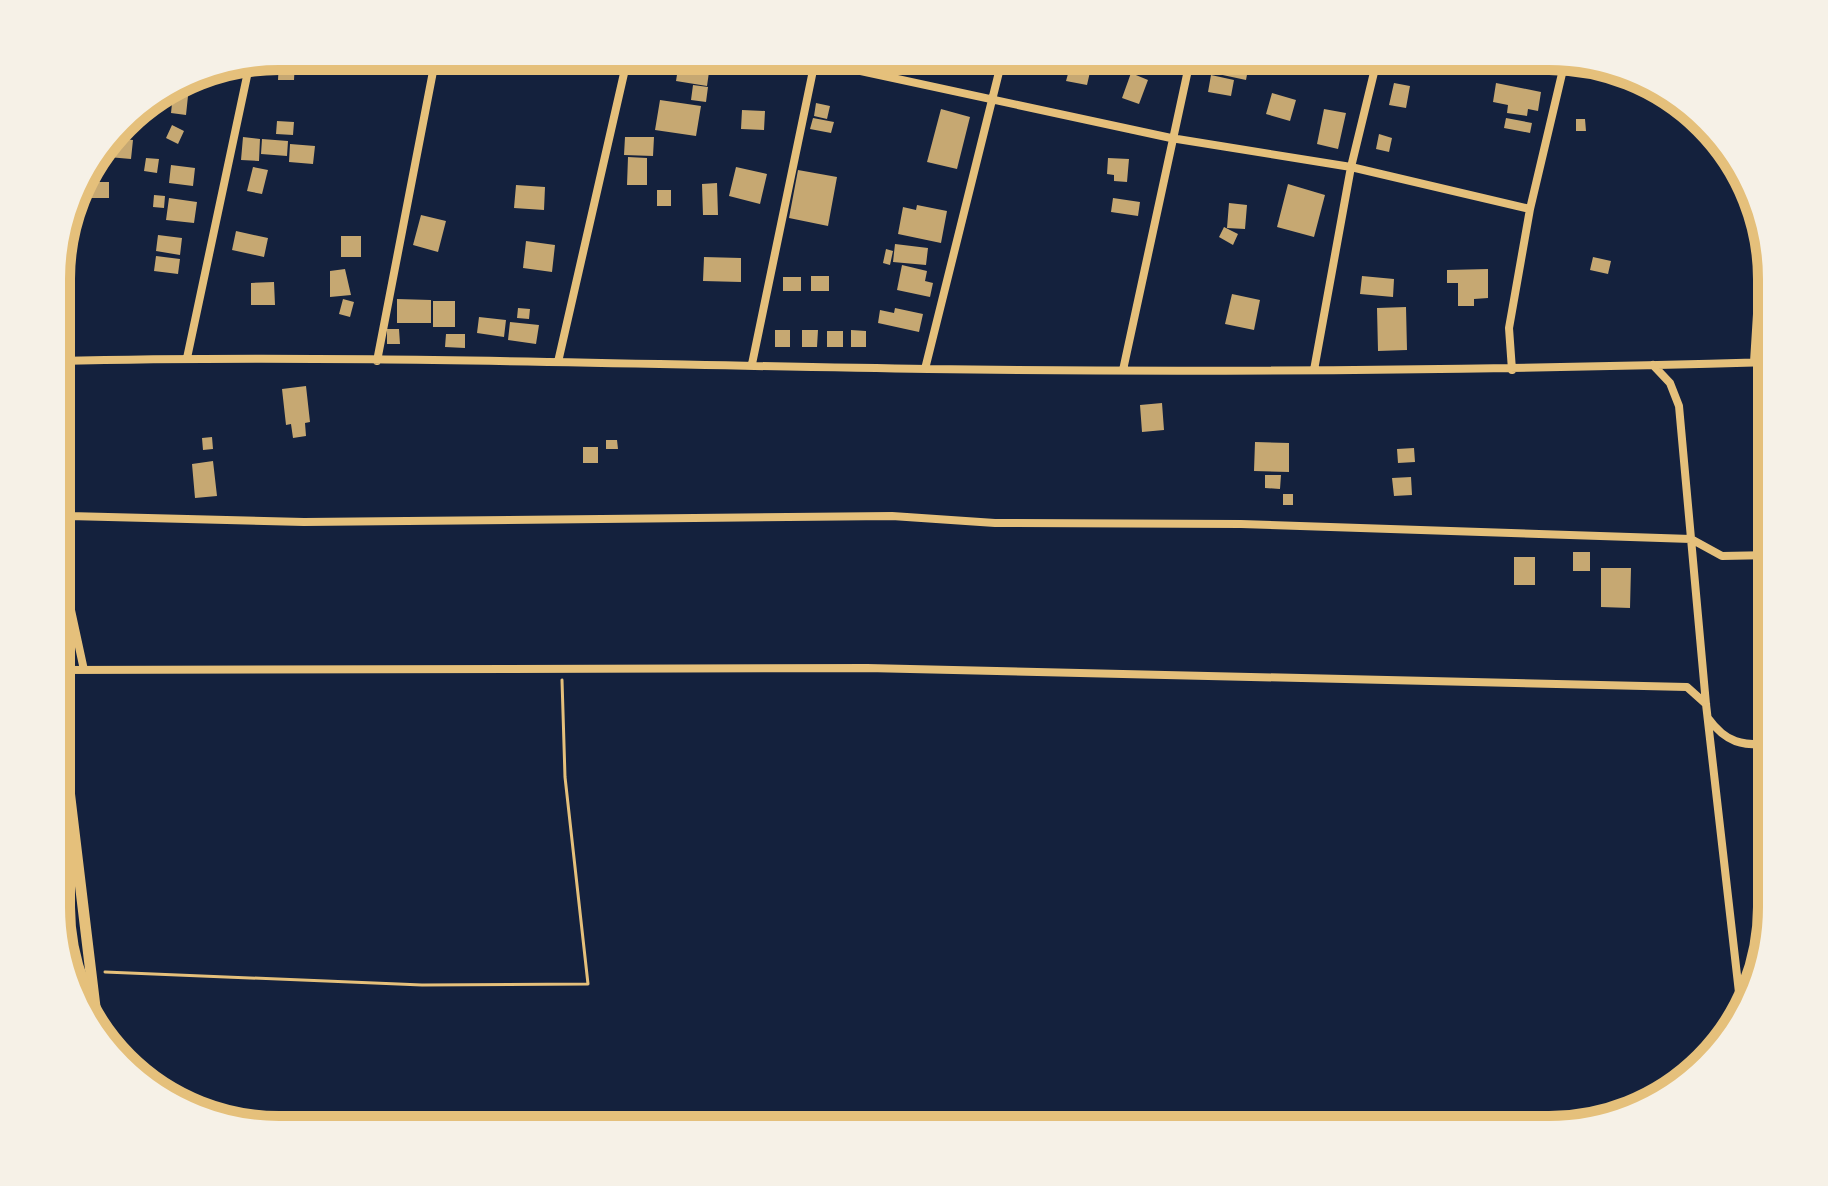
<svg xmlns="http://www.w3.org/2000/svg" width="1828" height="1186" font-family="Overpass,sans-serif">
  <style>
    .building { fill: #c6a872 }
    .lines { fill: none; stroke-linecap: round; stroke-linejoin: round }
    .path { stroke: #e5c07b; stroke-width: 3 }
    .minor { stroke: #e5c07b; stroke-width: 8 }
    .secondary { stroke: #e5c07b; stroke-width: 11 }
    .rim { fill: none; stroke: #e5c07b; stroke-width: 10 }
  </style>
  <rect width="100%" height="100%" fill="#14213d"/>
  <!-- building -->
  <path class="building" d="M 351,56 L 384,56 L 383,63 L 351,61 Z
    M 652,56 L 674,56 L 670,69 L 650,63 Z
    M 680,56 L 711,58 L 707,86 L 676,81 Z
    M 1073,56 L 1093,59 L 1087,85 L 1066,81 Z
    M 1221,56 L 1250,59 L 1246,80 L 1218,74 Z
    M 1480,56 L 1521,57 L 1520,74 L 1479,71 Z
    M 279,61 L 295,62 L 294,80 L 278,80 Z
    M 1131,73 L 1148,80 L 1139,104 L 1122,98 Z
    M 1211,75 L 1234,80 L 1231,96 L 1208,92 Z
    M 184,79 L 193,80 L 192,90 L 170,88 Z
    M 1394,83 L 1410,86 L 1406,108 L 1389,105 Z
    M 1496,83 L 1541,92 L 1538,111 L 1528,109 L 1527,116 L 1507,113 L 1508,105 L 1493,102 Z
    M 693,85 L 708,87 L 706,102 L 691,100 Z
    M 1272,93 L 1296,100 L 1290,121 L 1266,114 Z
    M 173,94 L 188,96 L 186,115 L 171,113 Z
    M 660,100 L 701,106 L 696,136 L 655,130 Z
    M 816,103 L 830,106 L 827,119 L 814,116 Z
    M 941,109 L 970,117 L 957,169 L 927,162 Z
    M 1324,109 L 1346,113 L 1338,149 L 1317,144 Z
    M 742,110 L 765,111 L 764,130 L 741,129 Z
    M 813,118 L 834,122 L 831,133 L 810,129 Z
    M 1506,118 L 1532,123 L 1530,133 L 1504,128 Z
    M 1576,119 L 1585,119 L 1586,131 L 1576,131 Z
    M 277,121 L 294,122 L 293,135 L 276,134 Z
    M 172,125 L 184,131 L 178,144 L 166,138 Z
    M 1379,134 L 1392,138 L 1389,152 L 1376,149 Z
    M 243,137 L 260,139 L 259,161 L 241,160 Z
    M 625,137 L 654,137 L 653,156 L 624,155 Z
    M 112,138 L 133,140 L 131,159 L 108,157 Z
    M 262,139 L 288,141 L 287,156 L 261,154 Z
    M 290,144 L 315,146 L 313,164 L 289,162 Z
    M 628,157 L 647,158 L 647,185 L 627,185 Z
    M 146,158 L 159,159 L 157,173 L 144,171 Z
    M 1108,158 L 1129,159 L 1127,182 L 1114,181 L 1114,175 L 1107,174 Z
    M 171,165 L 195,168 L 193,186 L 169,183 Z
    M 253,167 L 268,170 L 262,194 L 247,191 Z
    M 736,167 L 767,174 L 760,204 L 729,196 Z
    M 798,170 L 837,177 L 828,226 L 789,218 Z
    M 85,182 L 109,182 L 109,198 L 85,198 Z
    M 717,183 L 718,215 L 703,215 L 702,184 Z
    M 1288,184 L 1325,195 L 1314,237 L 1277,227 Z
    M 516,185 L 545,187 L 544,210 L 514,208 Z
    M 657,190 L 671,190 L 671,206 L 657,206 Z
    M 154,195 L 165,196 L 164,208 L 153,207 Z
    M 169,198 L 197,202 L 194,223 L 166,220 Z
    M 1113,198 L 1140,202 L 1138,216 L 1111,212 Z
    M 1229,203 L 1247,205 L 1245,229 L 1227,228 Z
    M 917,205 L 947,211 L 941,243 L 898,234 L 903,207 L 916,210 Z
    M 421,215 L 446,221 L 438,252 L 413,245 Z
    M 1224,227 L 1238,234 L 1233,245 L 1219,237 Z
    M 236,231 L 268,238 L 264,257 L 232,250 Z
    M 158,235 L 182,238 L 180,255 L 156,251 Z
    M 341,236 L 361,236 L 361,257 L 341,257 Z
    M 526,241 L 555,245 L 552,272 L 523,268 Z
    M 895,244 L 928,248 L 926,265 L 893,262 Z
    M 886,249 L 893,251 L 890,265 L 883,263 Z
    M 156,256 L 180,259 L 178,274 L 154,271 Z
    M 704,257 L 741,258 L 741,282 L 703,281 Z
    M 1593,257 L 1611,261 L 1608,274 L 1590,270 Z
    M 902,265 L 927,271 L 925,281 L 933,283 L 930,297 L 897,290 Z
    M 345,269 L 351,295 L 330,297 L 330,271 Z
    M 1488,269 L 1488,298 L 1474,299 L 1474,306 L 1458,306 L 1458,283 L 1447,283 L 1447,270 Z
    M 811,276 L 829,276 L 829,291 L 811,291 Z
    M 1362,276 L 1394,279 L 1393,297 L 1360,294 Z
    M 783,277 L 801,277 L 801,291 L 783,291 Z
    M 274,282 L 275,305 L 251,305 L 251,283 Z
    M 1232,294 L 1260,300 L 1254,330 L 1225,324 Z
    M 343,299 L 354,302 L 350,317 L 339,314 Z
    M 397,299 L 431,300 L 431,323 L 397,323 Z
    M 433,301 L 455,301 L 455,327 L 433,327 Z
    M 1406,307 L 1407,350 L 1378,351 L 1377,308 Z
    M 518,308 L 530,309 L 529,319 L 517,318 Z
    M 895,308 L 923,314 L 919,332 L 878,323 L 880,310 L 894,313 Z
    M 479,317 L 506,320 L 504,337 L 477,333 Z
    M 510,322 L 539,325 L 536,344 L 508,340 Z
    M 387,329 L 399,329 L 400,344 L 387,344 Z
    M 775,330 L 790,330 L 790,347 L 775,347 Z
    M 802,330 L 818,330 L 817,347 L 802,347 Z
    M 851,330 L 866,331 L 866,347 L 851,347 Z
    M 827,331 L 843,331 L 843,347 L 827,347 Z
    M 446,334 L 465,334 L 465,348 L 445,347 Z
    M 306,386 L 310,422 L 305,423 L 306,436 L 293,438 L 291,424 L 286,425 L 282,389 Z
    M 1162,403 L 1164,430 L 1142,432 L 1140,405 Z
    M 212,437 L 213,449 L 203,450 L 202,438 Z
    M 606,440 L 617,440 L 618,449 L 606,449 Z
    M 1255,442 L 1289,443 L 1289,472 L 1254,471 Z
    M 583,447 L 598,447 L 598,463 L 583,463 Z
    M 1414,448 L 1415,462 L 1398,463 L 1397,449 Z
    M 213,461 L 217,496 L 195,498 L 192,464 Z
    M 1265,475 L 1281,475 L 1280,489 L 1265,488 Z
    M 1411,477 L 1412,495 L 1394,496 L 1392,478 Z
    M 1283,494 L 1293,494 L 1293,505 L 1283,505 Z
    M 1573,552 L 1590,552 L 1590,571 L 1573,571 Z
    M 1514,557 L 1535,557 L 1535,585 L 1514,585 Z
    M 1601,568 L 1631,568 L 1630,608 L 1601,607 Z"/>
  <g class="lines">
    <!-- path -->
    <path class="path" d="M 105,972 L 422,985 L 588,984 L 565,777 L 562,680"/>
    <!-- minor -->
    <path class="minor" d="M 791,56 L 1171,138 L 1351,167 L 1530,209
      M 187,358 L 250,62
      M 58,361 C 348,354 638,365 928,369 C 1209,373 1490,370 1772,362
      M 377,361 L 436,56
      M 558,362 L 628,56
      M 1754,362 L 1762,234
      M 752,364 L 816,56
      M 1653,365 L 1670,383 L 1679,406 L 1706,704 L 1741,1010
      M 925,369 L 1003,56
      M 1123,370 L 1191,56
      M 1314,370 L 1351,167 L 1378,56
      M 1512,370 L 1509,328 L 1530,209 L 1565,61
      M 58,453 L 69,516
      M 58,670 L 867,668 L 1687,687 L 1706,704
      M 84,670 L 71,610 L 69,516 L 304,522 L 892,516 L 995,523 L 1241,524 L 1691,539 L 1722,556 L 1772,555
      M 1708,718 C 1726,743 1742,746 1772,744"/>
    <!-- secondary -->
    <path class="secondary" d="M 58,698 L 98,1032
      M 58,882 L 68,965"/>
  </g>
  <!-- crop -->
  <path d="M0 0H1828V1186H0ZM279 70H1549A209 209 0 0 1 1758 279V907A209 209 0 0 1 1549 1116H279A209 209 0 0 1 70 907V279A209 209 0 0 1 279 70Z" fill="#f6f1e7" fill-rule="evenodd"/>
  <path class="rim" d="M279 70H1549A209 209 0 0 1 1758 279V907A209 209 0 0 1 1549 1116H279A209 209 0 0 1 70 907V279A209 209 0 0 1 279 70Z"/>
</svg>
